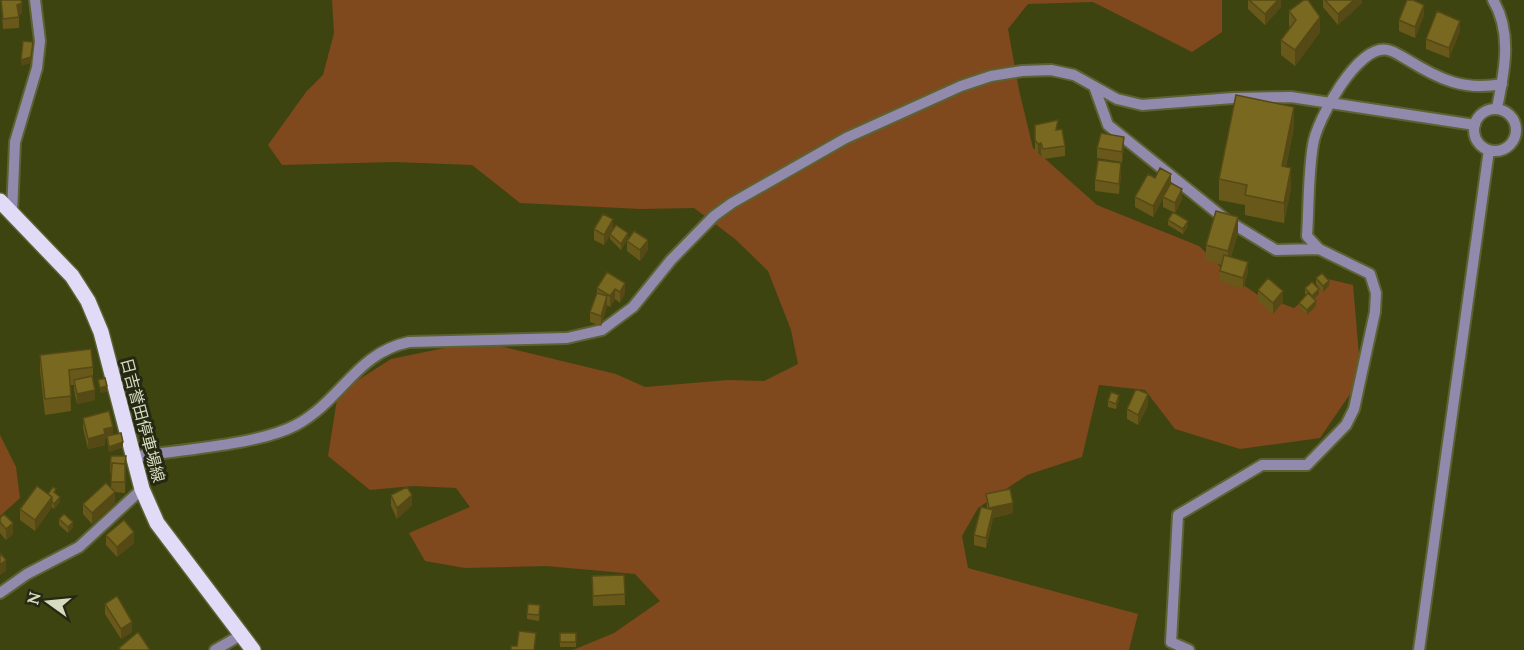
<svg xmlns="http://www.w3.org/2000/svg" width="1524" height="650" font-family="Lora,'Noto Sans JP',serif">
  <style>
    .green { fill: #7f481d }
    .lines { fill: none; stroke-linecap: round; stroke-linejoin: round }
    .minor-casing { stroke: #5d6233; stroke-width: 14 }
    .major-casing { stroke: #5d6233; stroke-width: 18 }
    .minor { stroke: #928aad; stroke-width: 10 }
    .major { stroke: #e1dbf8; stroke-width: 15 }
    .wall { fill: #68591b }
    .shaded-wall { fill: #554916 }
    .building { fill: #79681f; stroke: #554916; stroke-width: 1.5 }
    .labels { text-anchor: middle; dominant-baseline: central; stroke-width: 6; stroke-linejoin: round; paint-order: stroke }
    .street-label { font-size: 16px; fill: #d7dcc1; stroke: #252913 }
  </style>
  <rect width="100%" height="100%" fill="#3e440f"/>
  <!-- green -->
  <path class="green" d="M 332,0 L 1222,0 L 1222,32 L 1192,52 L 1093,2 L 1028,4 L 1008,29 L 1019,90 L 1033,148 L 1097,205 L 1199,246 L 1229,275 L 1258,295 L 1294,308 L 1328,279 L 1353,285 L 1361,378 L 1320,438 L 1240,449 L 1175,429 L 1145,390 L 1099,385 L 1082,457 L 1027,475 L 978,508 L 962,536 L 968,568 L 1138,614 L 1129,650 L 573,650 L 614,633 L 660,601 L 635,574 L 546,566 L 465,568 L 425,561 L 409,533 L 470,507 L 456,488 L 413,486 L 370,490 L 328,456 L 338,393 L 391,359 L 479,341 L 616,374 L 645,387 L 728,380 L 764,381 L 798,364 L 791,330 L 768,271 L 735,239 L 694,208 L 640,209 L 520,203 L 472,165 L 394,162 L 282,165 L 268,145 L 306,92 L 323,75 L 334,33 Z
    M 0,435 L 16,467 L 20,498 L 0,516 Z"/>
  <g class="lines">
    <defs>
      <path id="minor" d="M 1493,0 C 1513,33 1504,73 1497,108
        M 1094,86 L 1108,125 L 1225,219 L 1276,250 L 1319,249
        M1474 130a21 21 0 1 1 42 0a21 21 0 1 1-42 0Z
        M 12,213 L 15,142 L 37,68 L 40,41 L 35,0
        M 133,457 C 177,450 259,445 296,425 C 342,400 356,353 409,342 L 567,338 L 602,330 L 633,307 L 671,260 L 714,216 L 732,203 L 846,138 L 961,86 L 991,76 L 1022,71 L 1051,70 L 1074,75 L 1117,99 L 1142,105 L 1233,98 L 1291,97 L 1475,125
        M 0,593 L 27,574 L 79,547 L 142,489
        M 215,650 L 241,635
        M 1189,650 L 1171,642 L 1178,515 L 1262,465 L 1307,465 L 1346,425 L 1354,409 L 1375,312 L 1376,293 L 1370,274 L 1319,249 L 1307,236 C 1309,206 1308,175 1313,145 C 1316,121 1358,43 1388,50 C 1396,52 1400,56 1408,60 C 1440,80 1465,91 1502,84
        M 1419,650 L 1489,150"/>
      <path id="major" d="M 0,201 L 72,276 L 88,301 L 101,332 L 142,489 L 157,523 L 253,650"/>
    </defs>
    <!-- minor casing -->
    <use href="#minor" class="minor-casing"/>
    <!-- major casing -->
    <use href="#major" class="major-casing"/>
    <!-- minor -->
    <use href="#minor" class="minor"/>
    <!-- major -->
    <use href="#major" class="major"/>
  </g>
  <!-- wall -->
  <path class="wall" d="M 1,0 L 21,0 L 22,13 L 19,15 L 19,28 L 3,29 Z
    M 1248,0 L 1281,0 L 1281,7 L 1265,25 L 1248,9 Z
    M 1323,0 L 1362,0 L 1362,3 L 1338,25 L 1323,7 Z
    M 1289,11 L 1320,32 L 1295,66 L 1281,55 L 1281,40 L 1290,27 L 1289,26 Z
    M 1424,15 L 1415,38 L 1399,31 L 1399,20 Z
    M 1460,31 L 1449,58 L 1426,49 L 1426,39 Z
    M 1294,127 L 1286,167 L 1291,188 L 1284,223 L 1245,215 L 1245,205 L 1219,200 L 1219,179 Z
    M 1058,129 L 1065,146 L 1065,156 L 1043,159 L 1041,154 L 1038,154 L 1035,151 L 1035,140 Z
    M 1097,148 L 1124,148 L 1122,162 L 1097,158 Z
    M 1121,174 L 1119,194 L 1095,191 L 1095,180 Z
    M 1155,178 L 1171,183 L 1182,199 L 1175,213 L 1188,226 L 1183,234 L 1168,225 L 1168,220 L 1173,212 L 1163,207 L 1163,198 L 1153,217 L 1135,207 L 1135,197 Z
    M 594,229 L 612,230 L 628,238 L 621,250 L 610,239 L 610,235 L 604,245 L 594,240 Z
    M 1238,233 L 1231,257 L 1248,272 L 1243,289 L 1220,281 L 1220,271 L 1221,265 L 1206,260 L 1206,245 Z
    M 627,241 L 648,250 L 640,261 L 627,251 Z
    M 607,272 L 625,293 L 620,303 L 615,299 L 610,307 L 607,305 L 601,326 L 590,322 L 590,312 L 597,293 L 597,288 Z
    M 1316,278 L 1329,286 L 1323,292 L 1316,284 Z
    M 1305,288 L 1319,294 L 1314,299 L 1316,306 L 1307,315 L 1299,308 L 1299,303 L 1306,295 L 1305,294 Z
    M 1258,290 L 1283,302 L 1273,314 L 1258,301 Z
    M 40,355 L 93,367 L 93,379 L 95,400 L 77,404 L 74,390 L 74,385 L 70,385 L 71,411 L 45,415 L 40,370 Z
    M 1119,400 L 1116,409 L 1108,407 L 1108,401 Z
    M 1148,405 L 1138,425 L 1127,419 L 1127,409 Z
    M 83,418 L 113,435 L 123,447 L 109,452 L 107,439 L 105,439 L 105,445 L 88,449 L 83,428 Z
    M 111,456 L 126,456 L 125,493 L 115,492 L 115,503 L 92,524 L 83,514 L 83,504 L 111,488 L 112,473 L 110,473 Z
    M 48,494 L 56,494 L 60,502 L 54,509 L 52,507 L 35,531 L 20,520 L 20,509 Z
    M 986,494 L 1013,513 L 993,518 L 986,548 L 974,545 L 974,535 L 987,509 Z
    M 391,495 L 412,505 L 397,519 L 391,506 Z
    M 0,518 L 13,534 L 6,540 L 0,533 Z
    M 59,519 L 73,527 L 68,533 L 59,525 Z
    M 106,535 L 134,543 L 117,557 L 106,545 Z
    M 624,575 L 625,605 L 593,606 L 592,576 Z
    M 105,604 L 132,632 L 121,639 L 105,614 Z
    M 540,610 L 539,621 L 527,619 L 527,614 Z
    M 560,633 L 576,633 L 576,647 L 560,647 Z"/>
  <!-- shaded-wall -->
  <path class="shaded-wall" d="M 1278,0 L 1281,0 L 1281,7 L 1265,25 L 1265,14 Z
    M 1354,0 L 1362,0 L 1362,3 L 1338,25 L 1338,14 Z
    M 22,3 L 22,13 L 17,15 L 17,5 Z
    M 1424,5 L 1424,15 L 1415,38 L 1415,27 Z
    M 1320,17 L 1320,32 L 1295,66 L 1295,50 Z
    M 1460,21 L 1460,31 L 1449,58 L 1449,48 Z
    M 33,42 L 31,63 L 21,66 L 21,60 Z
    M 1294,107 L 1294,127 L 1282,186 L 1282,166 Z
    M 1124,137 L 1124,148 L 1122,162 L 1122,152 Z
    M 1041,143 L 1041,154 L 1038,154 L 1038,144 Z
    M 1121,163 L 1121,174 L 1119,194 L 1119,184 Z
    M 1291,168 L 1291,188 L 1284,223 L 1284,203 Z
    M 1171,174 L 1171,185 L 1153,217 L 1153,206 Z
    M 1182,189 L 1182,199 L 1175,213 L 1175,203 Z
    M 1238,217 L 1238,233 L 1228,267 L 1228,251 Z
    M 613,219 L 613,229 L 604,245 L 604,235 Z
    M 1188,221 L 1188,226 L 1183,234 L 1183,229 Z
    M 628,233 L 628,238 L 621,250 L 621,244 Z
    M 648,240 L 648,250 L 640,261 L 640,250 Z
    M 1248,262 L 1248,272 L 1243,289 L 1243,278 Z
    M 1329,281 L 1329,286 L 1323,292 L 1323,286 Z
    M 625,283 L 625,293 L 620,303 L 620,292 Z
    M 615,289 L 615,299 L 610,307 L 610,296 Z
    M 1319,289 L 1319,294 L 1312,301 L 1312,296 Z
    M 1283,291 L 1283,302 L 1273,314 L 1273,303 Z
    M 607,296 L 607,307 L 601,326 L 601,316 Z
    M 1316,301 L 1316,306 L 1307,315 L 1307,310 Z
    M 107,386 L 107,392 L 100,393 L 100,388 Z
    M 95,390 L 95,400 L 77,404 L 77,394 Z
    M 1148,394 L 1148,405 L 1138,425 L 1138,415 Z
    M 1119,395 L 1119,400 L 1116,409 L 1116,404 Z
    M 113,427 L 113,437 L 107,436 L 107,439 L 105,439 L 105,445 L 88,449 L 88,439 L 104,429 Z
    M 123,442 L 123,447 L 109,452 L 109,447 Z
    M 115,492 L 115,503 L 92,524 L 92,513 Z
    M 412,495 L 412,505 L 397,519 L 397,508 Z
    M 52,497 L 52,507 L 35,531 L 35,520 Z
    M 60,497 L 60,502 L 54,509 L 54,504 Z
    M 1013,503 L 1013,513 L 993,518 L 986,548 L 986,538 L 989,519 L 989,508 Z
    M 73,522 L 73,527 L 68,533 L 68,527 Z
    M 13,523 L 13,534 L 6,540 L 6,529 Z
    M 134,532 L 134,543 L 117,557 L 117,547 Z
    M 6,560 L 6,571 L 0,575 L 0,565 Z
    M 132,622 L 132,632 L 121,639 L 121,629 Z"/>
  <!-- building -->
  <path class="building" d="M 1,0 L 21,0 L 22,3 L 17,5 L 19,17 L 3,19 Z
    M 1249,0 L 1278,0 L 1265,14 Z
    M 1304,0 L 1308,0 L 1320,17 L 1295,50 L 1281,40 L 1296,20 L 1289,11 Z
    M 1325,0 L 1354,0 L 1338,14 Z
    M 1407,0 L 1413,0 L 1424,5 L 1415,27 L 1399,20 Z
    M 1437,11 L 1460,21 L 1449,48 L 1426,39 Z
    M 23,41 L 33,42 L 31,57 L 21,60 Z
    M 1236,95 L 1294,107 L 1282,166 L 1291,168 L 1284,203 L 1245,195 L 1247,185 L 1219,179 Z
    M 1058,120 L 1056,130 L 1062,129 L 1065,146 L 1043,149 L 1041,143 L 1038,144 L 1035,140 L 1035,125 Z
    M 1101,133 L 1124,137 L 1122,152 L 1097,148 Z
    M 1098,160 L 1121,163 L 1119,184 L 1095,180 Z
    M 1160,168 L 1171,174 L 1153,206 L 1135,197 L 1148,174 L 1155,178 Z
    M 1171,183 L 1182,189 L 1175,203 L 1163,197 Z
    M 1216,211 L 1238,217 L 1228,251 L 1206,245 Z
    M 1173,212 L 1188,221 L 1183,229 L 1168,220 Z
    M 603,214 L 613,219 L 604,235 L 594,229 Z
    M 616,225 L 628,233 L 621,244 L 610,234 Z
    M 634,231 L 648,240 L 640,250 L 627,241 Z
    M 1224,255 L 1248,262 L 1243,278 L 1220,271 Z
    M 607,272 L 625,283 L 620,292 L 615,289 L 610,296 L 597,288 Z
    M 1322,273 L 1329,281 L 1323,286 L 1316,278 Z
    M 1268,278 L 1283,291 L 1273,303 L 1258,290 Z
    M 1312,282 L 1319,289 L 1312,296 L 1305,288 Z
    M 597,293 L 607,296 L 601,316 L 590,312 Z
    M 1308,293 L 1316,301 L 1307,310 L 1299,303 Z
    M 91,349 L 93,367 L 69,370 L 71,396 L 45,399 L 40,355 Z
    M 92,376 L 95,390 L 77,394 L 74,380 Z
    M 105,378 L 107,386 L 100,388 L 98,380 Z
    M 1136,389 L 1148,394 L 1138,415 L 1127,409 Z
    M 1111,392 L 1119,395 L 1116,404 L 1108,401 Z
    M 109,411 L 113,427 L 104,429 L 105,434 L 88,439 L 83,418 Z
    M 121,433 L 123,442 L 109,447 L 107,436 Z
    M 111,456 L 126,456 L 125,464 L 112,463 L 112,467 L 110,467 Z
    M 112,463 L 125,464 L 125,482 L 111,482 Z
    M 106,483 L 115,492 L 92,513 L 83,504 Z
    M 37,486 L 52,497 L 35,520 L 20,509 Z
    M 53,487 L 56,489 L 54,492 L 60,497 L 54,504 L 52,502 L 52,497 L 48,494 Z
    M 407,487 L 412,495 L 397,508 L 391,495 Z
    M 1010,489 L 1013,503 L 989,508 L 986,494 Z
    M 981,507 L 993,510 L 986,538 L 974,535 Z
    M 4,514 L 13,523 L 6,529 L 0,522 L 0,518 Z
    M 64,514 L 73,522 L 68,527 L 59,519 Z
    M 124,520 L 134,532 L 117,547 L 106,535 Z
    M 0,553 L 6,560 L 0,565 Z
    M 624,575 L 625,594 L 593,596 L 592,576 Z
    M 117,596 L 132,622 L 121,629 L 105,604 Z
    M 528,604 L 540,605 L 539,615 L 527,614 Z
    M 519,631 L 536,633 L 534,650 L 511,650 L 511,646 L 517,646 Z
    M 138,632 L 150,650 L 121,650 L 119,648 Z
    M 560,633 L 576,633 L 576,642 L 560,642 Z"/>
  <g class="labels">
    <!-- street labels -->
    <g class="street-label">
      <text transform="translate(143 420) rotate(75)">日吉誉田停車場線</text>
    </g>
  </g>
  <!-- north arrow -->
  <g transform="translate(48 602) rotate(285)" stroke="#252913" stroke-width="4.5" paint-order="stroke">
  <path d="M0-4.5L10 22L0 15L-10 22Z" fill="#d7dcc1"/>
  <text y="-9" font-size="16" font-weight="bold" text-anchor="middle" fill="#d7dcc1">N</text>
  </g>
</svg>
